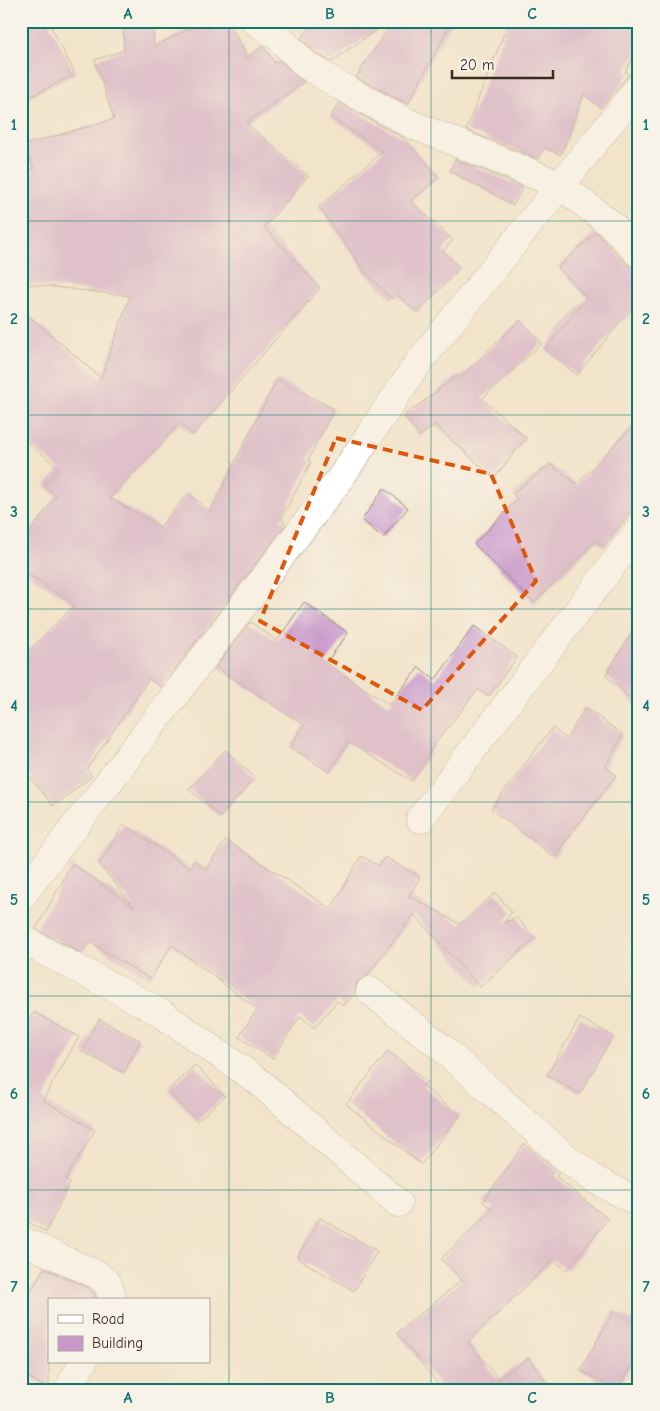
<svg xmlns="http://www.w3.org/2000/svg" width="660" height="1411" font-family="'Comic Neue',sans-serif">
  <style>
    .building { fill: #c998ca }
    .lines { fill: none; stroke-linecap: round; stroke-linejoin: round }
    .minor-casing { stroke: #968774; stroke-width: 29 }
    .minor { stroke: #fff; stroke-width: 28 }
    .marked { fill: none; stroke: #df570d; stroke-width: 4; stroke-dasharray: 10 6; stroke-linejoin: round }
    .grid { fill: none; stroke: #0f766e; stroke-width: 1; stroke-opacity: 0.55 }
    .neatline { fill: none; stroke: #0f766e; stroke-width: 2 }
    .grid-label { font-size: 16px; text-anchor: middle; font-weight: bold; fill: #0f766e }
  </style>
  <rect width="100%" height="100%" fill="#f7f3e8"/>
  <filter id="ink" filterUnits="userSpaceOnUse"><feTurbulence type="fractalNoise" baseFrequency=".02" numOctaves="2"/><feDisplacementMap in="SourceGraphic" scale="10" xChannelSelector="R" yChannelSelector="G"/><feConvolveMatrix kernelMatrix="1 2 1 2 8 2 1 2 1" color-interpolation-filters="sRGB"/></filter>
  <filter id="wash" filterUnits="userSpaceOnUse"><feTurbulence type="fractalNoise" baseFrequency=".0096" numOctaves="4" result="noise"/><feDisplacementMap in="SourceGraphic" scale="20" xChannelSelector="R" yChannelSelector="G"/><feGaussianBlur stdDeviation="1.12" result="paint"/><feColorMatrix in="noise" values="0 0 0 0 0 0 0 0 0 0 0 0 0 0 0 0 0 1.4 0 .05"/><feComposite in="paint" operator="in"/></filter>
  <g filter="url(#wash)">
    <rect width="100%" height="100%" fill="#f2e4cb"/>
    <g id="blocks">
      <!-- building -->
      <path class="building" d="M 21,21 L 48,21 L 75,74 L 30,97 L 21,80 Z
        M 123,21 L 153,21 L 154,46 L 206,21 L 229,21 L 247,58 L 263,46 L 275,63 L 279,60 L 304,82 L 246,123 L 308,176 L 264,227 L 320,288 L 193,435 L 180,423 L 110,498 L 160,527 L 188,493 L 210,511 L 277,379 L 334,409 L 308,460 L 311,462 L 281,519 L 286,524 L 161,687 L 149,679 L 87,769 L 92,776 L 53,806 L 21,766 L 21,658 L 75,605 L 21,569 L 21,544 L 56,496 L 44,485 L 60,469 L 21,436 L 21,309 L 101,378 L 130,296 L 21,283 L 21,170 L 34,169 L 24,145 L 114,119 L 95,60 L 124,50 Z
        M 317,21 L 389,21 L 331,62 L 316,53 L 301,38 Z
        M 393,21 L 452,21 L 408,104 L 356,77 Z
        M 509,21 L 639,21 L 639,46 L 625,72 L 629,74 L 601,108 L 584,94 L 561,155 L 544,148 L 538,159 L 466,130 Z
        M 339,103 L 404,138 L 439,177 L 411,201 L 453,240 L 443,251 L 460,268 L 417,313 L 397,294 L 392,299 L 365,272 L 319,207 L 383,151 L 330,117 Z
        M 455,159 L 523,187 L 513,205 L 450,171 Z
        M 596,232 L 628,265 L 639,269 L 639,304 L 620,322 L 577,375 L 545,349 L 587,298 L 558,267 Z
        M 520,320 L 542,343 L 482,399 L 526,438 L 494,478 L 435,425 L 419,436 L 404,416 L 458,375 L 460,378 Z
        M 639,419 L 639,501 L 604,547 L 596,541 L 534,603 L 474,544 L 518,499 L 512,494 L 550,464 L 577,484 Z
        M 384,488 L 408,508 L 383,538 L 362,520 Z
        M 304,602 L 348,633 L 326,663 L 389,705 L 419,667 L 435,680 L 474,626 L 517,657 L 489,696 L 478,689 L 437,741 L 412,781 L 348,742 L 329,772 L 290,747 L 304,725 L 216,667 L 250,622 L 277,641 Z
        M 639,621 L 639,708 L 606,675 Z
        M 585,707 L 623,735 L 605,767 L 616,775 L 554,857 L 491,809 L 552,728 L 567,739 Z
        M 225,750 L 255,778 L 220,817 L 189,789 Z
        M 124,825 L 189,868 L 194,861 L 206,869 L 226,840 L 331,909 L 361,856 L 379,866 L 385,857 L 420,877 L 409,896 L 460,924 L 495,893 L 512,912 L 504,923 L 516,917 L 535,938 L 480,987 L 414,914 L 367,976 L 357,982 L 355,992 L 344,1006 L 337,1001 L 314,1028 L 300,1016 L 273,1059 L 239,1037 L 257,1009 L 172,945 L 150,979 L 90,942 L 81,953 L 36,929 L 72,864 L 134,907 L 99,864 Z
        M 34,1012 L 79,1037 L 43,1100 L 95,1130 L 65,1180 L 70,1183 L 46,1232 L 21,1218 L 21,1034 Z
        M 580,1018 L 613,1036 L 580,1094 L 547,1075 Z
        M 99,1019 L 140,1040 L 124,1073 L 82,1052 Z
        M 388,1051 L 427,1082 L 423,1086 L 460,1116 L 421,1164 L 346,1104 Z
        M 195,1065 L 225,1096 L 197,1121 L 168,1090 Z
        M 524,1144 L 559,1172 L 556,1177 L 608,1219 L 567,1270 L 553,1260 L 468,1342 L 498,1379 L 528,1358 L 552,1390 L 443,1390 L 397,1333 L 462,1280 L 441,1259 L 493,1209 L 483,1202 Z
        M 320,1218 L 377,1251 L 354,1291 L 297,1258 Z
        M 44,1268 L 89,1288 L 94,1293 L 97,1300 L 49,1300 L 49,1389 L 21,1373 L 21,1308 Z
        M 614,1311 L 639,1325 L 639,1352 L 617,1390 L 580,1370 Z"/>
    </g>
  </g>
  <g filter="url(#ink)">
    <use href="#blocks" fill-opacity="0" stroke="#968774" stroke-width="1"/>
    <g class="lines">
      <defs>
        <path id="minor" d="M 255,21 L 278,37 L 306,65 L 340,86 L 411,124 L 560,185 L 612,225 L 639,254
          M 420,819 L 639,530
          M 21,897 L 339,480 L 418,363 L 639,87
          M 21,939 L 158,1011 L 258,1081 L 398,1203
          M 370,991 L 441,1047 L 565,1157 L 594,1179 L 639,1203
          M 21,1240 L 98,1275 L 108,1284 L 113,1300
          M 68,1390 L 83,1362"/>
      </defs>
      <!-- minor casing -->
      <use href="#minor" class="minor-casing"/>
      <!-- minor -->
      <use href="#minor" class="minor"/>
    </g>
  </g>
  <!-- marked area -->
  <path d="M0 0H660V1411H0ZM 336,438 L 491,474 L 536,581 L 422,710 L 260,621 Z" fill="#f2e4cb" fill-opacity=".55" fill-rule="evenodd"/>
  <path class="marked" d="M 336,438 L 491,474 L 536,581 L 422,710 L 260,621 Z"/>
  <!-- grid -->
  <path class="grid" d="M 229,21 L 229,1390M 431,21 L 431,1390M 21,221 L 639,221M 21,415 L 639,415M 21,609 L 639,609M 21,802 L 639,802M 21,996 L 639,996M 21,1190 L 639,1190"/>
  <!-- margin -->
  <rect width="660" height="1411" fill="none" stroke="#f7f3e8" stroke-width="55"/>
  <!-- legend -->
  <rect x="48" y="1298" width="162" height="65" fill="#f7f3e8" stroke="#aca397"/>
  <rect x="58" y="1315" width="25" height="8" fill="#ffffff" stroke="#aca397"/>
  <text x="92" y="1324" font-size="15" fill="#3b2a1e">Road</text>
  <rect x="58" y="1336" width="25" height="15" fill="#c998ca" stroke="#aca397"/>
  <text x="92" y="1348" font-size="15" fill="#3b2a1e">Building</text>
  <!-- scale -->
  <path d="M452 70v8h101v-8" fill="none" stroke="#3b2a1e" stroke-width="2.5"/>
  <text x="460" y="70" font-size="15" fill="#3b2a1e" stroke="#f7f3e8" stroke-width="4" paint-order="stroke">20 m</text>
  <rect x="28" y="28" width="604" height="1356" class="neatline"/>
  <g class="grid-label">
    <text x="128" y="19">A</text>
    <text x="330" y="19">B</text>
    <text x="532" y="19">C</text>
    <text x="14" y="130">1</text>
    <text x="646" y="130">1</text>
    <text x="14" y="324">2</text>
    <text x="646" y="324">2</text>
    <text x="14" y="517">3</text>
    <text x="646" y="517">3</text>
    <text x="14" y="711">4</text>
    <text x="646" y="711">4</text>
    <text x="14" y="905">5</text>
    <text x="646" y="905">5</text>
    <text x="14" y="1099">6</text>
    <text x="646" y="1099">6</text>
    <text x="14" y="1292">7</text>
    <text x="646" y="1292">7</text>
    <text x="128" y="1403">A</text>
    <text x="330" y="1403">B</text>
    <text x="532" y="1403">C</text>
  </g>
</svg>
